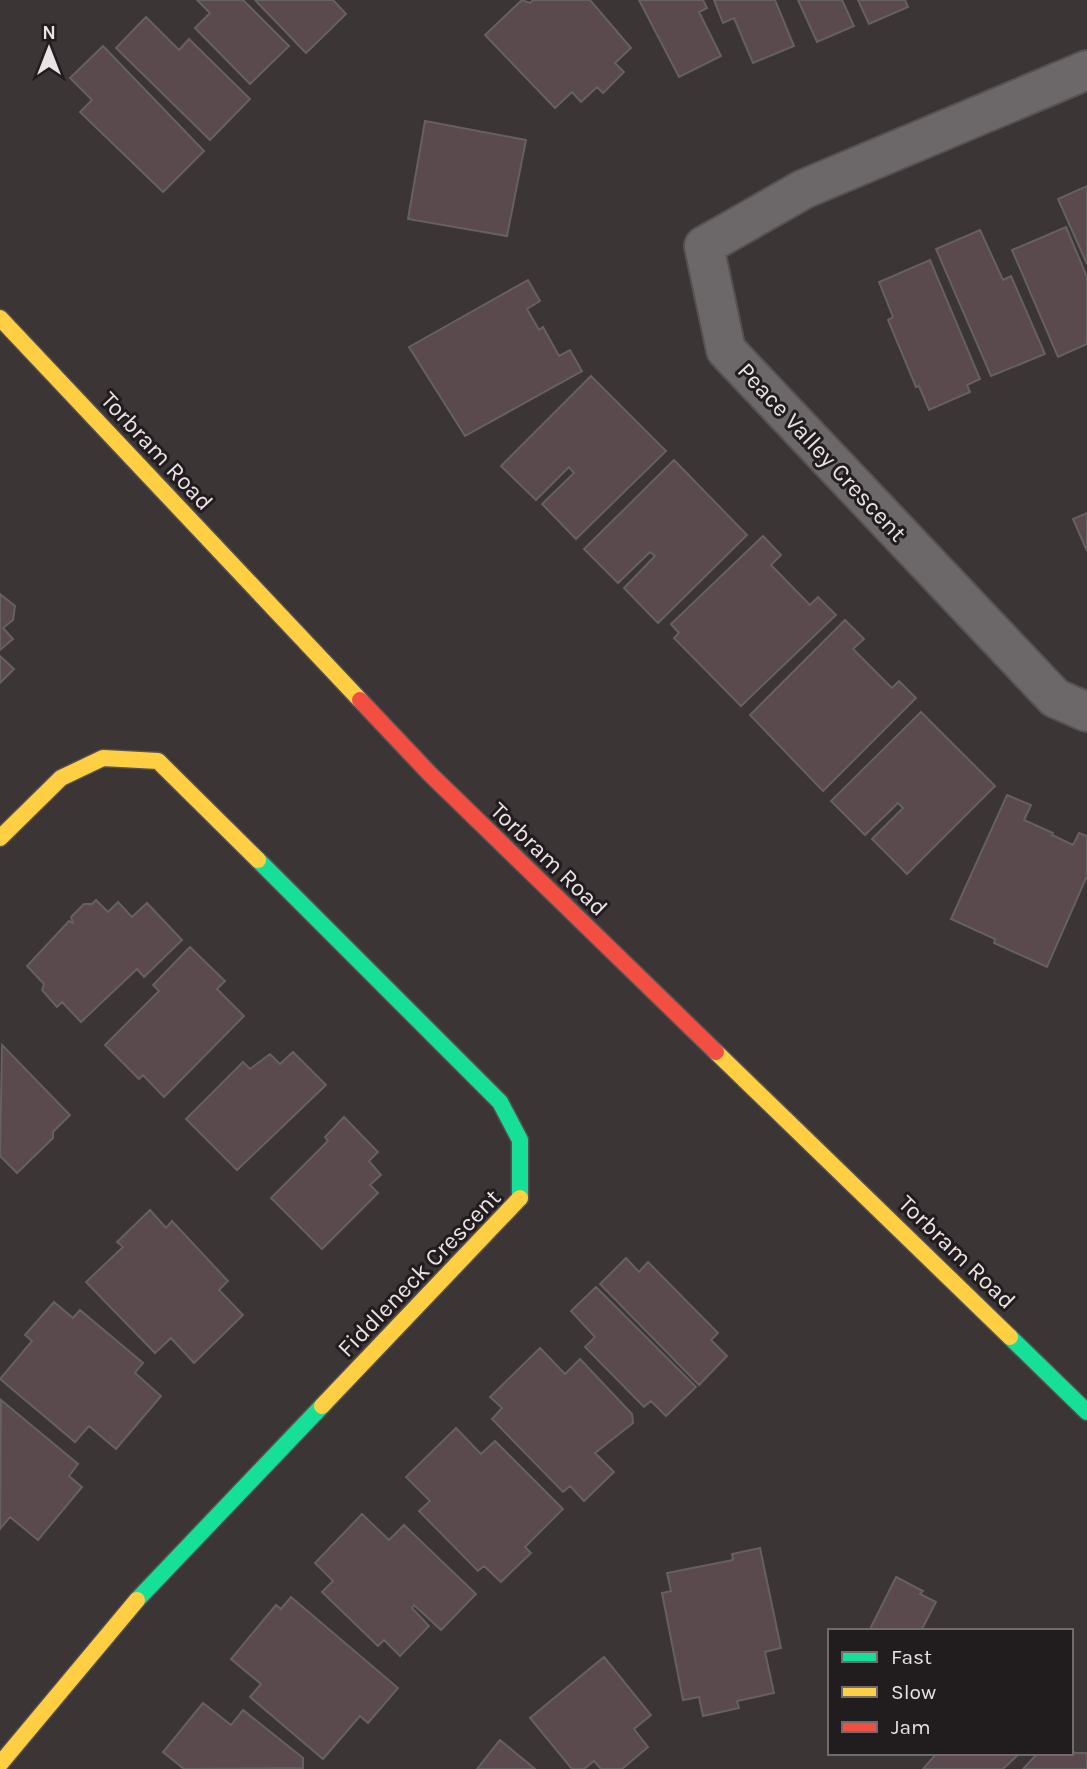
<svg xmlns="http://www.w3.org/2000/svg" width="1087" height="1769" font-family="Karla,sans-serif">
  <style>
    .building { fill: #5a4a4e; stroke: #656061; stroke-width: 2 }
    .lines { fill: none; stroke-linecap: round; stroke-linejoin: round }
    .street-casing { stroke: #575152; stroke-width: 42 }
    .fast-casing { stroke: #575152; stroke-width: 19 }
    .slow-casing { stroke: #575152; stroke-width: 19 }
    .jam-casing { stroke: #575152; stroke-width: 19 }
    .street { stroke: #6c6768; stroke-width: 38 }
    .fast { stroke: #16e098; stroke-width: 16 }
    .slow { stroke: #ffcf43; stroke-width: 16 }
    .jam { stroke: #f24e42; stroke-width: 16 }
    .labels { text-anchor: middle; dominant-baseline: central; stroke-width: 6; stroke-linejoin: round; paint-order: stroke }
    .street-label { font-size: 24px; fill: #eae2e4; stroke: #211c1d }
  </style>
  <rect width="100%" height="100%" fill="#3b3536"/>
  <!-- building -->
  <path class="building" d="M 197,0 L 243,0 L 289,46 L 250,84 L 195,28 L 210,13 Z
    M 255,0 L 333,0 L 346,14 L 306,53 Z
    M 522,0 L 530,3 L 533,0 L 590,0 L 631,48 L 615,63 L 624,72 L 603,93 L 597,87 L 581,102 L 572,92 L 555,108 L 485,35 Z
    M 639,0 L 703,0 L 707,8 L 699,12 L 721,56 L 679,77 Z
    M 714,0 L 775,0 L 794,46 L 753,63 L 734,18 L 723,23 Z
    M 798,0 L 842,0 L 854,26 L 817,42 Z
    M 858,0 L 905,0 L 908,7 L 869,24 Z
    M 146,17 L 179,50 L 189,39 L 250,99 L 210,140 L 116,48 Z
    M 103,46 L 204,151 L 163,192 L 80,112 L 92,100 L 70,78 Z
    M 425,121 L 526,140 L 507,236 L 408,219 Z
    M 1087,186 L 1087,264 L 1058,199 Z
    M 1066,227 L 1087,277 L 1087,344 L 1058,357 L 1012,250 Z
    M 980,230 L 1003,280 L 1011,276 L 1045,354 L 991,376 L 936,249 Z
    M 930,260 L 980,379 L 967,385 L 970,392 L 929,410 L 919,386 L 916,387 L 888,320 L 893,317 L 879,282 Z
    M 528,280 L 540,301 L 527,309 L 539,330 L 543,327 L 559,356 L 570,350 L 582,371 L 465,436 L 409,347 Z
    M 591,376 L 666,451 L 576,539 L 542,504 L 574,473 L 569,467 L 536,500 L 501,466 Z
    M 674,460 L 747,535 L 658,623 L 624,588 L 655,556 L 650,552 L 618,583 L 584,549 Z
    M 1087,513 L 1087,551 L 1073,519 Z
    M 763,536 L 781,555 L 771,565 L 810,605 L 818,597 L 836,615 L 741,706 L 674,638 L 679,633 L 671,624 Z
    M 0,594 L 15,606 L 13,620 L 3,628 L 13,639 L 0,650 Z
    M 845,620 L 864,639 L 853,649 L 892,688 L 899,681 L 916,698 L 823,791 L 750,715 Z
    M 0,656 L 14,669 L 0,683 Z
    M 921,712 L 995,786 L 907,874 L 872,839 L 903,808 L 898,803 L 865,835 L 831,801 Z
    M 1007,795 L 1031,805 L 1024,820 L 1053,833 L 1052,835 L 1073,845 L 1079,833 L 1087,836 L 1087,876 L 1047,967 L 994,943 L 995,939 L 951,919 Z
    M 96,900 L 108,912 L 118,902 L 132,917 L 147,903 L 182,940 L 144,977 L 137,969 L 81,1022 L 62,1002 L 57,1007 L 42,990 L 44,984 L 27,966 L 69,921 L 73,923 L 71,917 L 84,904 L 92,904 Z
    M 190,947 L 225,981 L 217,989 L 244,1016 L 164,1097 L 143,1075 L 139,1079 L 105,1045 L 159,991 L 153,985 Z
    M 2,1045 L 70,1115 L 53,1132 L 53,1138 L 17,1173 L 0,1156 Z
    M 293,1052 L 326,1085 L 237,1170 L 186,1119 L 243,1062 L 250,1069 L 270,1054 L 280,1064 Z
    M 344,1117 L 378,1152 L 369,1161 L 381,1175 L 370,1185 L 378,1193 L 322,1249 L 271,1198 L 328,1141 L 325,1137 Z
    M 150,1210 L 166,1228 L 172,1221 L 228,1281 L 219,1290 L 243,1315 L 194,1363 L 171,1338 L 155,1353 L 86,1282 L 123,1247 L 117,1242 Z
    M 626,1258 L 639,1272 L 648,1262 L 718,1333 L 711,1340 L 727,1356 L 699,1385 L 600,1284 Z
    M 596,1287 L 696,1387 L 666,1416 L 651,1401 L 644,1407 L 585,1347 L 595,1337 L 571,1311 Z
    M 54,1302 L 73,1318 L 80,1310 L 143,1363 L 135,1373 L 161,1396 L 116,1449 L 89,1426 L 75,1442 L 0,1379 L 32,1341 L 25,1335 Z
    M 540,1348 L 565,1374 L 580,1359 L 632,1414 L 633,1423 L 595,1453 L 614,1472 L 584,1501 L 570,1486 L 563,1492 L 492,1419 L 502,1408 L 490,1397 Z
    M 1,1400 L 78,1464 L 69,1476 L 82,1487 L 38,1540 L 10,1517 L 0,1529 Z
    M 456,1428 L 481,1454 L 495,1441 L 563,1509 L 525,1547 L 531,1553 L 501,1582 L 484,1566 L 478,1571 L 419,1511 L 430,1501 L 406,1477 Z
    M 362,1514 L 389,1540 L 404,1525 L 476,1594 L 441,1630 L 414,1605 L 412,1608 L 429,1626 L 400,1656 L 384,1640 L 378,1646 L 322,1592 L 333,1581 L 315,1563 Z
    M 760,1548 L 781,1648 L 765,1652 L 774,1693 L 737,1701 L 739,1708 L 703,1716 L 699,1697 L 683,1700 L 662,1593 L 671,1591 L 667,1573 L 733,1560 L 732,1554 Z
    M 896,1577 L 923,1591 L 920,1594 L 936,1602 L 921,1631 L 869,1631 Z
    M 291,1597 L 398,1688 L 368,1723 L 360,1716 L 323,1759 L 250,1697 L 261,1684 L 231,1659 L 276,1605 L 281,1609 Z
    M 604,1657 L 651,1715 L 634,1729 L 648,1747 L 622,1769 L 601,1769 L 594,1761 L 584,1769 L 572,1769 L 530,1718 Z
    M 203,1703 L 231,1725 L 243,1710 L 303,1758 L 303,1768 L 184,1769 L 163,1752 Z
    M 500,1740 L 535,1769 L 477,1769 Z
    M 1071,1749 L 1075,1753 L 1087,1753 L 1087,1769 L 1023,1769 L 1038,1753 L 1071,1753 Z
    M 937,1753 L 1020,1753 L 1003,1769 L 923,1769 Z"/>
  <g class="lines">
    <defs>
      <path id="street" d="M 1087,70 L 804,189 L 704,246 L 726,350 L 1055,698 L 1087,712"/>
      <path id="fast" d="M 258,860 L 500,1102 L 520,1140 L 520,1198
        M 1010,1337 L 1087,1412
        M 137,1600 L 322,1406"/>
      <path id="slow" d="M 0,318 L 360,700
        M 0,838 L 61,778 L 103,758 L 158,761 L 258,860
        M 716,1052 L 1010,1337
        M 322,1406 L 520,1198
        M 0,1764 L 137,1600"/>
      <path id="jam" d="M 360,700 L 430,774 L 716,1052"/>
    </defs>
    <!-- street casing -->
    <use href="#street" class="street-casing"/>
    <!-- fast casing -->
    <use href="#fast" class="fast-casing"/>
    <!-- slow casing -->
    <use href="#slow" class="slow-casing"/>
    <!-- jam casing -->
    <use href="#jam" class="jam-casing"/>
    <!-- street -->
    <use href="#street" class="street"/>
    <!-- fast -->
    <use href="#fast" class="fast"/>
    <!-- slow -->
    <use href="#slow" class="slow"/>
    <!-- jam -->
    <use href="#jam" class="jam"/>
  </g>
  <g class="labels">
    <!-- street labels -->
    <g class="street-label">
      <text transform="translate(157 451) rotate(47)">Torbram Road</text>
      <text transform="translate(822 452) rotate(47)">Peace Valley Crescent</text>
      <text transform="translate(549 859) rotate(44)">Torbram Road</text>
      <text transform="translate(957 1252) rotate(44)">Torbram Road</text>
      <text transform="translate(419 1273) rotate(-46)">Fiddleneck Crescent</text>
    </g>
  </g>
  <!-- legend -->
  <rect x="828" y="1629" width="245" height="126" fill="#211c1d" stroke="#716b6d" stroke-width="2"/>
  <rect x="842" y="1652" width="35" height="10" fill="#16e098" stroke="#716b6d" stroke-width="2"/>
  <text x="891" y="1664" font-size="21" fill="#eae2e4">Fast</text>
  <rect x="842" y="1687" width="35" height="10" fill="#ffcf43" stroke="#716b6d" stroke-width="2"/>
  <text x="891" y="1699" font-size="21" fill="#eae2e4">Slow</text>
  <rect x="842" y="1722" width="35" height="10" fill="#f24e42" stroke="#716b6d" stroke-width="2"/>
  <text x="891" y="1734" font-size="21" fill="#eae2e4">Jam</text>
  <!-- north arrow -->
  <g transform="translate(49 49)" stroke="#211c1d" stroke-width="5" paint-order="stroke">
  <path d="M0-5L12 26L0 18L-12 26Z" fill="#eae2e4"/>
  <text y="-10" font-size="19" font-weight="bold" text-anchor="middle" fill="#eae2e4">N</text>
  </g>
</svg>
